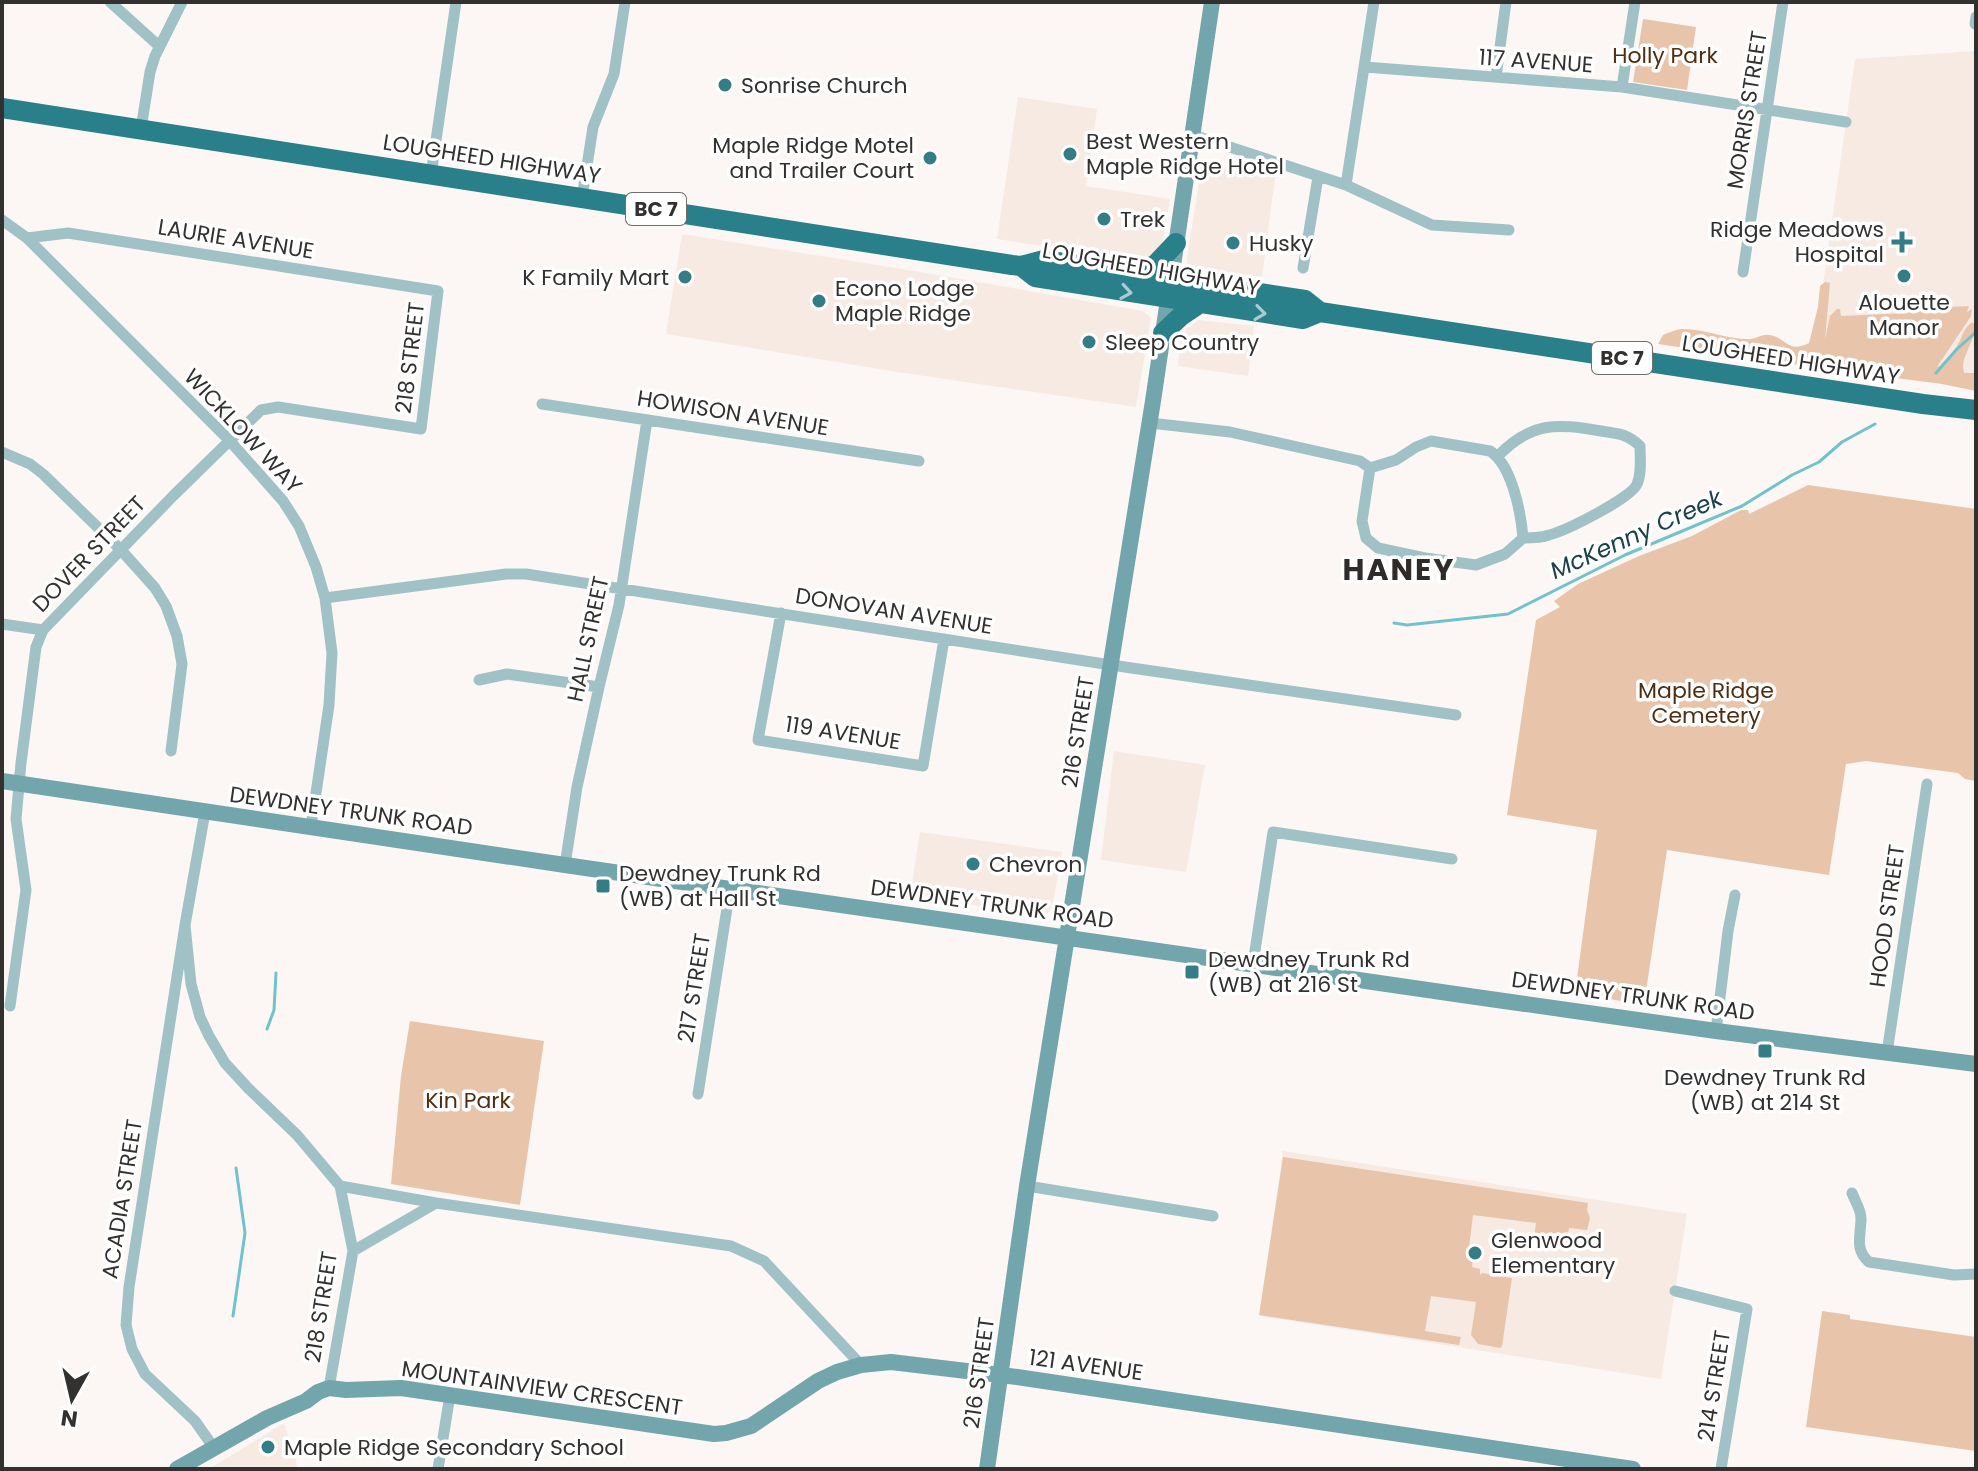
<svg xmlns="http://www.w3.org/2000/svg" width="1978" height="1471" font-family="Poppins,sans-serif">
  <style>
    .built { fill: #f6eae2 }
    .green { fill: #e8c4aa }
    .lines { fill: none; stroke-linecap: round; stroke-linejoin: round }
    .stream { stroke: #70c2cc; stroke-width: 3 }
    .street { stroke: #a0c1c6; stroke-width: 11 }
    .secondary { stroke: #72a6ac; stroke-width: 16 }
    .highway { stroke: #2a808a; stroke-width: 20 }
    .oneway { stroke: #aaccd0 }
    .poi-dot { fill: #357d86; stroke: #fff; stroke-width: 3 }
    .labels { text-anchor: middle; dominant-baseline: central; stroke-width: 7; stroke-linejoin: round; paint-order: stroke }
    .shield { fill: #fff; stroke: #706f6d; stroke-width: 2 }
    .shield-label { font-size: 20px; font-weight: bold; fill: #32312f }
    .park-label { font-size: 22px; fill: #512d11; stroke: #fff }
    .street-label { font-size: 22px; fill: #32312f; stroke: #fff }
    .poi-label { font-size: 22px; fill: #32312f; stroke: #fff; text-anchor: start }
    .water-label { font-size: 24px; font-style: italic; fill: #1b4247; stroke: #fff }
    .district-label { font-size: 30px; font-weight: bold; letter-spacing: 2px; fill: #2f2b29; stroke: #fff }
  </style>
  <rect width="100%" height="100%" fill="#fcf7f4"/>
  <!-- built -->
  <path class="built" d="M 1976,51 L 1976,388 L 1812,362 L 1855,59 Z
    M 1018,97 L 1097,109 L 1086,186 L 1170,199 L 1162,247 L 1146,259 L 1078,249 L 1079,234 L 1076,251 L 997,239 Z
    M 1202,163 L 1275,177 L 1262,277 L 1186,266 Z
    M 682,234 L 915,271 L 1143,311 L 1151,318 L 1136,407 L 898,372 L 666,334 Z
    M 1199,320 L 1254,326 L 1248,376 L 1178,366 L 1180,343 L 1186,329 Z
    M 1114,751 L 1205,765 L 1186,872 L 1101,860 Z
    M 920,832 L 1062,852 L 1052,908 L 1045,915 L 910,896 Z
    M 1283,1151 L 1687,1214 L 1661,1379 L 1260,1316 Z
    M 284,1423 L 296,1460 L 297,1469 L 209,1469 Z"/>
  <!-- green -->
  <path class="green" d="M 1643,19 L 1696,27 L 1687,90 L 1633,82 Z
    M 1825,282 L 1830,283 L 1825,340 L 1830,316 L 1837,309 L 1840,309 L 1841,316 L 1908,313 L 1909,309 L 1969,306 L 1967,312 L 1972,309 L 1971,316 L 1937,367 L 1940,366 C 1946,359 1954,352 1958,344 C 1963,336 1963,329 1972,322 L 1975,325 L 1976,330 L 1964,359 L 1963,366 L 1964,373 L 1976,373 L 1976,391 L 1942,384 L 1819,368 L 1658,344 L 1663,335 C 1668,333 1675,330 1681,329 C 1703,328 1728,340 1751,339 C 1757,338 1763,334 1769,335 C 1787,337 1787,354 1809,343 L 1818,307 L 1820,286 Z
    M 1808,485 L 1976,509 L 1976,781 L 1965,779 L 1958,773 L 1866,761 L 1846,764 L 1829,875 L 1667,850 L 1644,1005 L 1575,993 L 1597,830 L 1507,815 L 1536,620 L 1560,607 L 1554,601 L 1578,584 L 1639,556 L 1692,536 L 1741,510 L 1748,510 L 1749,514 Z
    M 410,1021 L 544,1041 L 520,1205 L 391,1184 L 401,1076 Z
    M 1283,1157 L 1588,1203 L 1587,1210 L 1590,1218 L 1587,1230 L 1569,1228 L 1566,1249 L 1533,1245 L 1536,1223 L 1473,1215 L 1469,1248 L 1474,1252 L 1472,1267 L 1480,1269 L 1480,1275 L 1482,1273 L 1512,1278 L 1502,1346 L 1500,1348 L 1478,1344 L 1471,1335 L 1476,1302 L 1431,1296 L 1425,1331 L 1461,1337 L 1459,1345 L 1259,1315 Z
    M 1822,1311 L 1850,1315 L 1850,1319 L 1976,1337 L 1976,1451 L 1806,1427 Z"/>
  <g class="lines">
    <!-- stream -->
    <path class="stream" d="M 1936,373 L 1957,349 L 1976,332
      M 1394,623 L 1407,625 L 1508,614 L 1625,555 L 1742,506 L 1792,475 L 1819,462 L 1842,442 L 1875,424
      M 267,1029 L 274,1010 L 276,973
      M 233,1316 L 245,1233 L 236,1168"/>
    <!-- street -->
    <path class="street" d="M 110,2 L 159,46
      M 1975,24 L 1976,17
      M 1365,67 L 1622,87 L 1846,122
      M 1496,77 L 1506,2
      M 1622,87 L 1635,2
      M 141,129 L 150,72 L 155,56 L 182,2
      M 1193,135 L 1346,185 L 1432,225 L 1509,230
      M 431,175 L 456,2
      M 1346,185 L 1374,2
      M 582,198 L 593,127 L 614,74 L 625,2
      M 2,220 L 27,238 L 230,441 L 283,501 L 299,526 L 316,567 L 325,598 L 332,653 L 329,705 L 311,827
      M 1303,268 L 1318,177
      M 1743,272 L 1783,2
      M 542,404 L 919,461
      M 1150,423 L 1230,432 L 1360,461 L 1370,468 L 1396,460 L 1416,447 L 1431,441 L 1490,451 C 1512,465 1521,513 1523,538
      M 2,452 L 30,464 L 43,474 L 121,550 L 155,588 L 166,606 L 177,636 L 182,664 L 171,751
      M 1498,456 C 1531,422 1556,423 1601,431 C 1618,434 1626,433 1640,446 C 1640,458 1642,473 1637,484 C 1632,498 1565,531 1549,535 C 1540,538 1532,538 1523,538
      M 1370,468 L 1362,521 L 1366,538 L 1378,548 L 1425,558 L 1476,565 L 1505,554 L 1523,538
      M 325,598 L 506,574 L 526,574 L 1111,665 L 1456,715
      M 781,613 L 758,740 L 923,766 L 944,639
      M 2,624 L 43,630
      M 479,680 L 507,674 L 599,687
      M 205,812 L 185,925 L 129,1287 L 126,1325 L 132,1349 L 145,1374 L 195,1421 L 214,1448
      M 565,865 L 577,787 L 599,687 L 619,605 L 647,420
      M 185,925 L 191,984 L 200,1017 L 209,1036 L 225,1063 L 248,1088 L 297,1135 L 340,1186 L 436,1203 L 731,1246 L 764,1261 L 861,1365
      M 1253,964 L 1273,832 L 1452,859
      M 10,1006 L 26,890 L 16,819 L 21,763 L 36,647 L 43,630 L 173,496 L 261,410 L 278,407 L 421,429 L 438,291 L 68,233 L 27,238
      M 1716,1031 L 1728,931 L 1735,895
      M 1887,1053 L 1927,784
      M 698,1094 L 730,889
      M 1027,1186 L 1213,1216
      M 1852,1193 C 1855,1201 1861,1210 1861,1218 C 1861,1236 1854,1249 1869,1262 L 1954,1275 L 1976,1274
      M 353,1251 L 436,1203
      M 1675,1291 L 1747,1309 L 1721,1469
      M 329,1388 L 353,1251 L 340,1186
      M 438,1469 L 450,1395"/>
    <!-- secondary -->
    <path class="secondary" d="M 2,781 L 565,865 L 1469,996 L 1716,1031 L 1976,1064
      M 177,1469 L 267,1418 L 306,1401 L 318,1392 L 329,1388 L 346,1390 L 401,1388 L 714,1434 L 726,1433 L 751,1426 L 818,1381 L 837,1372 L 861,1365 L 891,1362 L 1017,1377 L 1633,1469
      M 987,1469 L 1027,1186 L 1153,401 L 1212,2"/>
    <!-- highway -->
    <path class="highway" d="M 2,108 L 1012,265 L 1021,266 L 1044,260 L 1305,300 L 1320,312 L 1923,404 L 1976,410
      M 1021,266 L 1035,277 L 1303,319 L 1320,312
      M 1143,274 L 1158,262 L 1176,243
      M 1163,333 L 1181,316 L 1199,304"/>
  </g>
  <!-- one-way arrows -->
  <defs><path id="oneway-chevron" d="M-2-3.5L2.5 0L-2 3.5" fill="none" stroke-width="1.6" stroke-linecap="round" stroke-linejoin="round" transform="scale(2)"/></defs>
  <g class="oneway">
    <use href="#oneway-chevron" transform="translate(1126 292) rotate(9)"/>
    <use href="#oneway-chevron" transform="translate(1260 313) rotate(8)"/>
  </g>
  <!-- markers -->
  <g class="poi-dot">
    <circle cx="725" cy="85" r="8"/>
    <circle cx="1070" cy="154" r="8"/>
    <circle cx="930" cy="158" r="8"/>
    <circle cx="1104" cy="219" r="8"/>
    <path d="M1898 230h8v8h8v8h-8v8h-8v-8h-8v-8h8z"/>
    <circle cx="1233" cy="243" r="8"/>
    <circle cx="1904" cy="276" r="8"/>
    <circle cx="685" cy="277" r="8"/>
    <circle cx="819" cy="301" r="8"/>
    <circle cx="1089" cy="342" r="8"/>
    <circle cx="973" cy="864" r="8"/>
    <rect x="595" y="878" width="16" height="16" rx="4"/>
    <rect x="1184" y="964" width="16" height="16" rx="4"/>
    <rect x="1757" y="1043" width="16" height="16" rx="4"/>
    <circle cx="1475" cy="1253" r="8"/>
    <circle cx="268" cy="1447" r="8"/>
  </g>
  <g class="labels">
    <!-- shield labels -->
    <g class="shield">
      <rect x="626" y="193" width="60" height="32" rx="6"/>
      <rect x="1592" y="342" width="60" height="32" rx="6"/>
    </g>
    <g class="shield-label">
      <text x="656" y="209">BC 7</text>
      <text x="1622" y="358">BC 7</text>
    </g>
    <!-- park labels -->
    <g class="park-label">
      <text x="1665" y="55">Holly Park</text>
      <text x="1706" y="690">Maple Ridge<tspan x="1706" dy="25">Cemetery</tspan></text>
      <text x="468" y="1100">Kin Park</text>
    </g>
    <!-- street labels -->
    <g class="street-label">
      <text transform="translate(1536 61) rotate(4)">117 AVENUE</text>
      <text transform="translate(1747 110) rotate(-81)">MORRIS STREET</text>
      <text transform="translate(492 159) rotate(9)">LOUGHEED HIGHWAY</text>
      <text transform="translate(236 239) rotate(9)">LAURIE AVENUE</text>
      <text transform="translate(1151 269) rotate(10)">LOUGHEED HIGHWAY</text>
      <text transform="translate(410 358) rotate(-83)">218 STREET</text>
      <text transform="translate(1791 360) rotate(9)">LOUGHEED HIGHWAY</text>
      <text transform="translate(733 413) rotate(9)">HOWISON AVENUE</text>
      <text transform="translate(243 431) rotate(47)">WICKLOW WAY</text>
      <text transform="translate(89 554) rotate(-46)">DOVER STREET</text>
      <text transform="translate(894 611) rotate(9)">DONOVAN AVENUE</text>
      <text transform="translate(588 639) rotate(-78)">HALL STREET</text>
      <text transform="translate(1078 732) rotate(-81)">216 STREET</text>
      <text transform="translate(843 733) rotate(9)">119 AVENUE</text>
      <text transform="translate(351 811) rotate(8)">DEWDNEY TRUNK ROAD</text>
      <text transform="translate(992 904) rotate(8)">DEWDNEY TRUNK ROAD</text>
      <text transform="translate(1887 916) rotate(-82)">HOOD STREET</text>
      <text transform="translate(694 988) rotate(-81)">217 STREET</text>
      <text transform="translate(1633 996) rotate(8)">DEWDNEY TRUNK ROAD</text>
      <text transform="translate(122 1199) rotate(-81)">ACADIA STREET</text>
      <text transform="translate(321 1307) rotate(-81)">218 STREET</text>
      <text transform="translate(1086 1365) rotate(8)">121 AVENUE</text>
      <text transform="translate(979 1373) rotate(-82)">216 STREET</text>
      <text transform="translate(1714 1386) rotate(-81)">214 STREET</text>
      <text transform="translate(542 1388) rotate(8)">MOUNTAINVIEW CRESCENT</text>
    </g>
    <!-- poi labels -->
    <g class="poi-label">
      <text x="741" y="85">Sonrise Church</text>
      <text x="1086" y="141">Best Western<tspan x="1086" dy="25">Maple Ridge Hotel</tspan></text>
      <text x="914" y="145" text-anchor="end">Maple Ridge Motel<tspan x="914" dy="25">and Trailer Court</tspan></text>
      <text x="1120" y="219">Trek</text>
      <text x="1884" y="229" text-anchor="end">Ridge Meadows<tspan x="1884" dy="25">Hospital</tspan></text>
      <text x="1249" y="243">Husky</text>
      <text x="669" y="277" text-anchor="end">K Family Mart</text>
      <text x="835" y="288">Econo Lodge<tspan x="835" dy="25">Maple Ridge</tspan></text>
      <text x="1904" y="302" text-anchor="middle">Alouette<tspan x="1904" dy="25">Manor</tspan></text>
      <text x="1105" y="342">Sleep Country</text>
      <text x="989" y="864">Chevron</text>
      <text x="619" y="873">Dewdney Trunk Rd<tspan x="619" dy="25">(WB) at Hall St</tspan></text>
      <text x="1208" y="959">Dewdney Trunk Rd<tspan x="1208" dy="25">(WB) at 216 St</tspan></text>
      <text x="1765" y="1077" text-anchor="middle">Dewdney Trunk Rd<tspan x="1765" dy="25">(WB) at 214 St</tspan></text>
      <text x="1491" y="1240">Glenwood<tspan x="1491" dy="25">Elementary</tspan></text>
      <text x="284" y="1447">Maple Ridge Secondary School</text>
    </g>
    <!-- water labels -->
    <g class="water-label">
      <text transform="translate(1636 534) rotate(-24)">McKenny Creek</text>
    </g>
    <!-- district labels -->
    <g class="district-label">
      <text x="1399" y="569">HANEY</text>
    </g>
  </g>
  <!-- border -->
  <rect width="1978" height="1471" fill="none" stroke="#32312f" stroke-width="8"/>
  <!-- north arrow -->
  <g transform="translate(72 1399) rotate(188)" stroke="#ffffff" stroke-width="6" paint-order="stroke">
  <path d="M0-6L14 30L0 20L-14 30Z" fill="#32312f"/>
  <text y="-12" font-size="22" font-weight="bold" text-anchor="middle" fill="#32312f">N</text>
  </g>
</svg>
